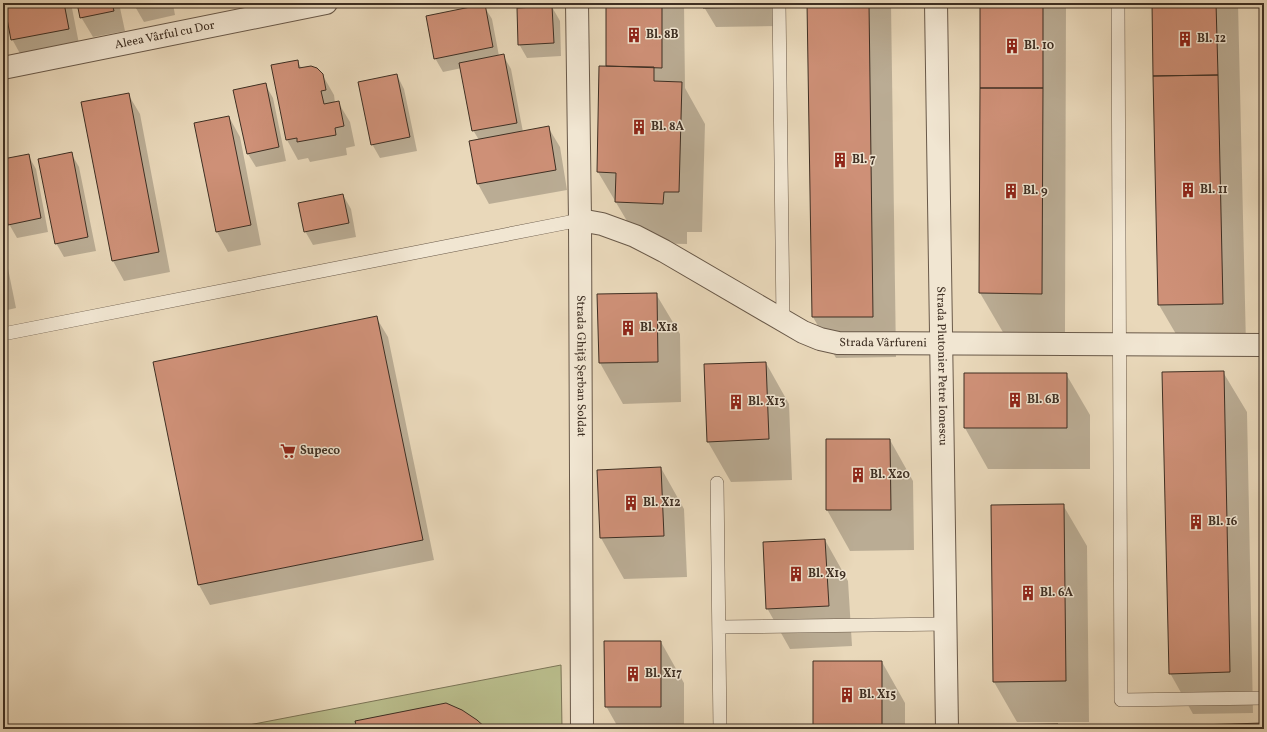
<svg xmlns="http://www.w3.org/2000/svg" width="1267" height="732" font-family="Vollkorn,serif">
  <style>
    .green { fill: #babe8d; stroke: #7c7658 }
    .shadow { fill: #0003 }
    .building { fill: #ce9077; stroke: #3e2f23 }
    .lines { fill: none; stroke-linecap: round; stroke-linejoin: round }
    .lane-casing { stroke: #695949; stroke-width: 14 }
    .street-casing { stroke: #695949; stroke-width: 24 }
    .lane { stroke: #f1e6d2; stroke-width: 13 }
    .street { stroke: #f1e6d2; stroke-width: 22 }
    .labels { text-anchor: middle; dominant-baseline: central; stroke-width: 3; stroke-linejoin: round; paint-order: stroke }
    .poi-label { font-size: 12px; font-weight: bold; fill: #3e2f23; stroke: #f1e6d2; text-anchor: start }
    .street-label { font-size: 12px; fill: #3e2f23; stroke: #f1e6d2 }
  </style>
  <rect width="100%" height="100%" fill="#e9d8ba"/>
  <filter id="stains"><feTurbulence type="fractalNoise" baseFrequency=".005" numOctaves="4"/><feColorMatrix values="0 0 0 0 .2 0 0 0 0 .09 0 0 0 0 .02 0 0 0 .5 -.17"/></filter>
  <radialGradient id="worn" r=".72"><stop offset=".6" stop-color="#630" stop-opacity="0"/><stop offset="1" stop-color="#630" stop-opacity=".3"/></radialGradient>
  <!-- green -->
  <path class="green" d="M 561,665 L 562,729 L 228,729 Z"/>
  <!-- shadow -->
  <path class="shadow" d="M 5,3 L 71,3 L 80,49 L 23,59 L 12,39 Z
    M 78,3 L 119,3 L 125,31 L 93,37 L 81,17 Z
    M 133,3 L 176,3 L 173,4 L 175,15 L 144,22 Z
    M 607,3 L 684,3 L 685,88 L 705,124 L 702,232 L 687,232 L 687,244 L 640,243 L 598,172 L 600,67 L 607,67 Z
    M 704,3 L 777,3 L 778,26 L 716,27 L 704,7 Z
    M 808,3 L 891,3 L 896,357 L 836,358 L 813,317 Z
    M 981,3 L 1066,3 L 1065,334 L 1004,334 L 980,293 Z
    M 1153,3 L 1238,3 L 1246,345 L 1183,346 L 1159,305 Z
    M 484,6 L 492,19 L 499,56 L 503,55 L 511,69 L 523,132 L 548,127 L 560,147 L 567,190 L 489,204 L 478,184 L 470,142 L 479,140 L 473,130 L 462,68 L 443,72 L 435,58 Z
    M 552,7 L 560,21 L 561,56 L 527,58 L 519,44 Z
    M 297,61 L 302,69 L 322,74 L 334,95 L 335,103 L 338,102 L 350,122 L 355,146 L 346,148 L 347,155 L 310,162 L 308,158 L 298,160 L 287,140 L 273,65 Z
    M 397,75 L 404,89 L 417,151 L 380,158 L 372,144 Z
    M 265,84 L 273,98 L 286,161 L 256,167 L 248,154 Z
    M 128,94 L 140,114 L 170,272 L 124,281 L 113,261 Z
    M 229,117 L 240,137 L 261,245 L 228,252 L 217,232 L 196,123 Z
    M 71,153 L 79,167 L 96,251 L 64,257 L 56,243 Z
    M 28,155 L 36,169 L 48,232 L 17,238 L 9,224 L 3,195 L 3,160 Z
    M 343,195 L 351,209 L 356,237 L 313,245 L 305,231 Z
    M 3,244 L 16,308 L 3,311 Z
    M 656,294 L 680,334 L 681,402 L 623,404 L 600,363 Z
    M 376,317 L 388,337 L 434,560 L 210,605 L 199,585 L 154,362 Z
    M 766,363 L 789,404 L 792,480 L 731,482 L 708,442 Z
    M 1223,372 L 1247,412 L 1253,713 L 1193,714 L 1170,673 Z
    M 965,374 L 1066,374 L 1090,415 L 1090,469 L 988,469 L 965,428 Z
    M 890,440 L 913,481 L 914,550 L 850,551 L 827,510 Z
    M 661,468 L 684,509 L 687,577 L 624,579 L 601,538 Z
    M 1063,505 L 1087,546 L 1089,722 L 1017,722 L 994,682 Z
    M 825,540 L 848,581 L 852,646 L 790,649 L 767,608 Z
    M 661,642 L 684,683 L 684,729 L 619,729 L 606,706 Z
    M 882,662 L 905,703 L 905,729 L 814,729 Z"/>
  <!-- building -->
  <path class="building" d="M 4,3 L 64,3 L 69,29 L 11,40 Z
    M 77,3 L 112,3 L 114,11 L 80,18 Z
    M 606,3 L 662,3 L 662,68 L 606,66 Z
    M 703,3 L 766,3 L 767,7 L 703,8 Z
    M 807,3 L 869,3 L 873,317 L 812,317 Z
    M 980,3 L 1043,3 L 1043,88 L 980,88 Z
    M 1152,3 L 1216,3 L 1218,75 L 1153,76 Z
    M 485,4 L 493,47 L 434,59 L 426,16 Z
    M 552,6 L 554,43 L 518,45 L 517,8 Z
    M 504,54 L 517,123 L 472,131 L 459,63 Z
    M 298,60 L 299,68 L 311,66 L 317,68 L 323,74 L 326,90 L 321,91 L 324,104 L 339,101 L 344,126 L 335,128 L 336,135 L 297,142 L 297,138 L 286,140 L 271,65 Z
    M 599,66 L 654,67 L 654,81 L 682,82 L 679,192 L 664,192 L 663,204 L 615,202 L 616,173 L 597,172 Z
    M 397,74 L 410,137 L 371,145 L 358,82 Z
    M 1218,75 L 1223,304 L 1158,305 L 1153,76 Z
    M 266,83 L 279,147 L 247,154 L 233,90 Z
    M 980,88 L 1043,88 L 1042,294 L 979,293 Z
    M 129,93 L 159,252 L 112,261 L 81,102 Z
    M 229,116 L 251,225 L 216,232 L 194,123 Z
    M 549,126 L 556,170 L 477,184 L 469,141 Z
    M 72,152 L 88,237 L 55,244 L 38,159 Z
    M 29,154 L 41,218 L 8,225 L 3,200 L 3,159 Z
    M 343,194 L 349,223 L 304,232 L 298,203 Z
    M 657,293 L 658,362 L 599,363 L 597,294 Z
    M 377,316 L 423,540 L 198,585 L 153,362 Z
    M 766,362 L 769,439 L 707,442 L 704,364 Z
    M 1224,371 L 1230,672 L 1169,674 L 1162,372 Z
    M 964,373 L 1067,373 L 1067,428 L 964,428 Z
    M 826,439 L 890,439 L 891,510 L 826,510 Z
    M 661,467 L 664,536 L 600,538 L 597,470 Z
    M 1064,504 L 1066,681 L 993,682 L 991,505 Z
    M 825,539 L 829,606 L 766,609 L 763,542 Z
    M 604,641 L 661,641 L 661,707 L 605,707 Z
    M 813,661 L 882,661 L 882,729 L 813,729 Z
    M 446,703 L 462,710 L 477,720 L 487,729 L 357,729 L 355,721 Z
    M 1264,723 L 1264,729 L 1197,729 L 1197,725 Z
    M 1058,724 L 1058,729 L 990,729 L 989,725 Z"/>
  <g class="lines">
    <defs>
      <path id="lane" d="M 779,3 L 783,319
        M 1118,3 L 1121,700 L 1264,698
        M 3,334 L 580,220
        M 717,483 L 720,729
        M 719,627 L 946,624"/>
      <g id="street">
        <path id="s1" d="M 577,3 L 580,220 L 582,729"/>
        <path id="s2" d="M 936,3 L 947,729"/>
        <path id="s3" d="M 3,68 L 326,3"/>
        <path id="s4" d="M 580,220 L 602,224 L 635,236 L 664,251 L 803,332 L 820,339 L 838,343 L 1264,345"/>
      </g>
    </defs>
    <!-- lane casing -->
    <use href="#lane" class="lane-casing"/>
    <!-- street casing -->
    <use href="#street" class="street-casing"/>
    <!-- lane -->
    <use href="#lane" class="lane"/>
    <!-- street -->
    <use href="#street" class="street"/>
  </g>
  <!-- icons -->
  <defs>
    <symbol id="building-bare" viewBox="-9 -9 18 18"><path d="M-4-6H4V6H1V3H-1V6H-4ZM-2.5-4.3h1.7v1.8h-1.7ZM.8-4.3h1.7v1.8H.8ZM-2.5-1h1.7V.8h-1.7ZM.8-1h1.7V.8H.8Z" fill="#8f2418" stroke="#f1e6d2" stroke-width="2.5" paint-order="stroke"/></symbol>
    <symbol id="supermarket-bare" viewBox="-9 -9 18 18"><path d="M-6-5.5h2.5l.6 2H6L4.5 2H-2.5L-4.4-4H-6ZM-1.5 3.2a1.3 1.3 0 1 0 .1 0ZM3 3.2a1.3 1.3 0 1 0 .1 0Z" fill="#8f2418" stroke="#f1e6d2" stroke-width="2.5" paint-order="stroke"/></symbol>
  </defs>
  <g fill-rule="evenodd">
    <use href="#building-bare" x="623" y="24" width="22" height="22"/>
    <use href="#building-bare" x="1174" y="28" width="22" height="22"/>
    <use href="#building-bare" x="1001" y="35" width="22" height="22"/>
    <use href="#building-bare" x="628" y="116" width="22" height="22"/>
    <use href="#building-bare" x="829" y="149" width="22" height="22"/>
    <use href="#building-bare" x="1177" y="179" width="22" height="22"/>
    <use href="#building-bare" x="1000" y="180" width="22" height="22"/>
    <use href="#building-bare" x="617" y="317" width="22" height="22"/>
    <use href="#building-bare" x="1004" y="389" width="22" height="22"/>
    <use href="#building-bare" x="725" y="391" width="22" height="22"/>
    <use href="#supermarket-bare" x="277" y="440" width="22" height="22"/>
    <use href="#building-bare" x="847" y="464" width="22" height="22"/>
    <use href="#building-bare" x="620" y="492" width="22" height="22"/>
    <use href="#building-bare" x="1185" y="511" width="22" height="22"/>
    <use href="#building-bare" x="785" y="563" width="22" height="22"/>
    <use href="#building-bare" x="1017" y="582" width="22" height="22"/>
    <use href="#building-bare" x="622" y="663" width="22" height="22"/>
    <use href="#building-bare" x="836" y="684" width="22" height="22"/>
  </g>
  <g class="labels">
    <!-- poi labels -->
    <g class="poi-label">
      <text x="646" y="35">Bl. 8B</text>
      <text x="1197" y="39">Bl. 12</text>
      <text x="1024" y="46">Bl. 10</text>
      <text x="651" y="127">Bl. 8A</text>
      <text x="852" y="160">Bl. 7</text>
      <text x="1200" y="190">Bl. 11</text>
      <text x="1023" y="191">Bl. 9</text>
      <text x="640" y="328">Bl. X18</text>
      <text x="1027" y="400">Bl. 6B</text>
      <text x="748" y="402">Bl. X13</text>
      <text x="300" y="451">Supeco</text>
      <text x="870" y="475">Bl. X20</text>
      <text x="643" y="503">Bl. X12</text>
      <text x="1208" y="522">Bl. 16</text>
      <text x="808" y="574">Bl. X19</text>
      <text x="1040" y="593">Bl. 6A</text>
      <text x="645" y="674">Bl. X17</text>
      <text x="859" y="695">Bl. X15</text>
    </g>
    <!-- street labels -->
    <g class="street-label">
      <text stroke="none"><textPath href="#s3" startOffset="165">Aleea Vârful cu Dor</textPath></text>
      <text stroke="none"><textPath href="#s4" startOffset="333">Strada Vârfureni</textPath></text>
      <text stroke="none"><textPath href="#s1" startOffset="363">Strada Ghiță Șerban Soldat</textPath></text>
      <text stroke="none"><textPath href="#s2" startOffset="363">Strada Plutonier Petre Ionescu</textPath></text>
    </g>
  </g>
  <!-- margin -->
  <rect width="1267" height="732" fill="none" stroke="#e9d8ba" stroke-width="16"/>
  <rect x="4" y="4" width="1259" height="724" fill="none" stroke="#3e2f23" stroke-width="2"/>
  <rect x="8" y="8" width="1251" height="716" fill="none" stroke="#3e2f23"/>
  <rect width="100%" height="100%" filter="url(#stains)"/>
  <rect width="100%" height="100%" fill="url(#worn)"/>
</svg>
